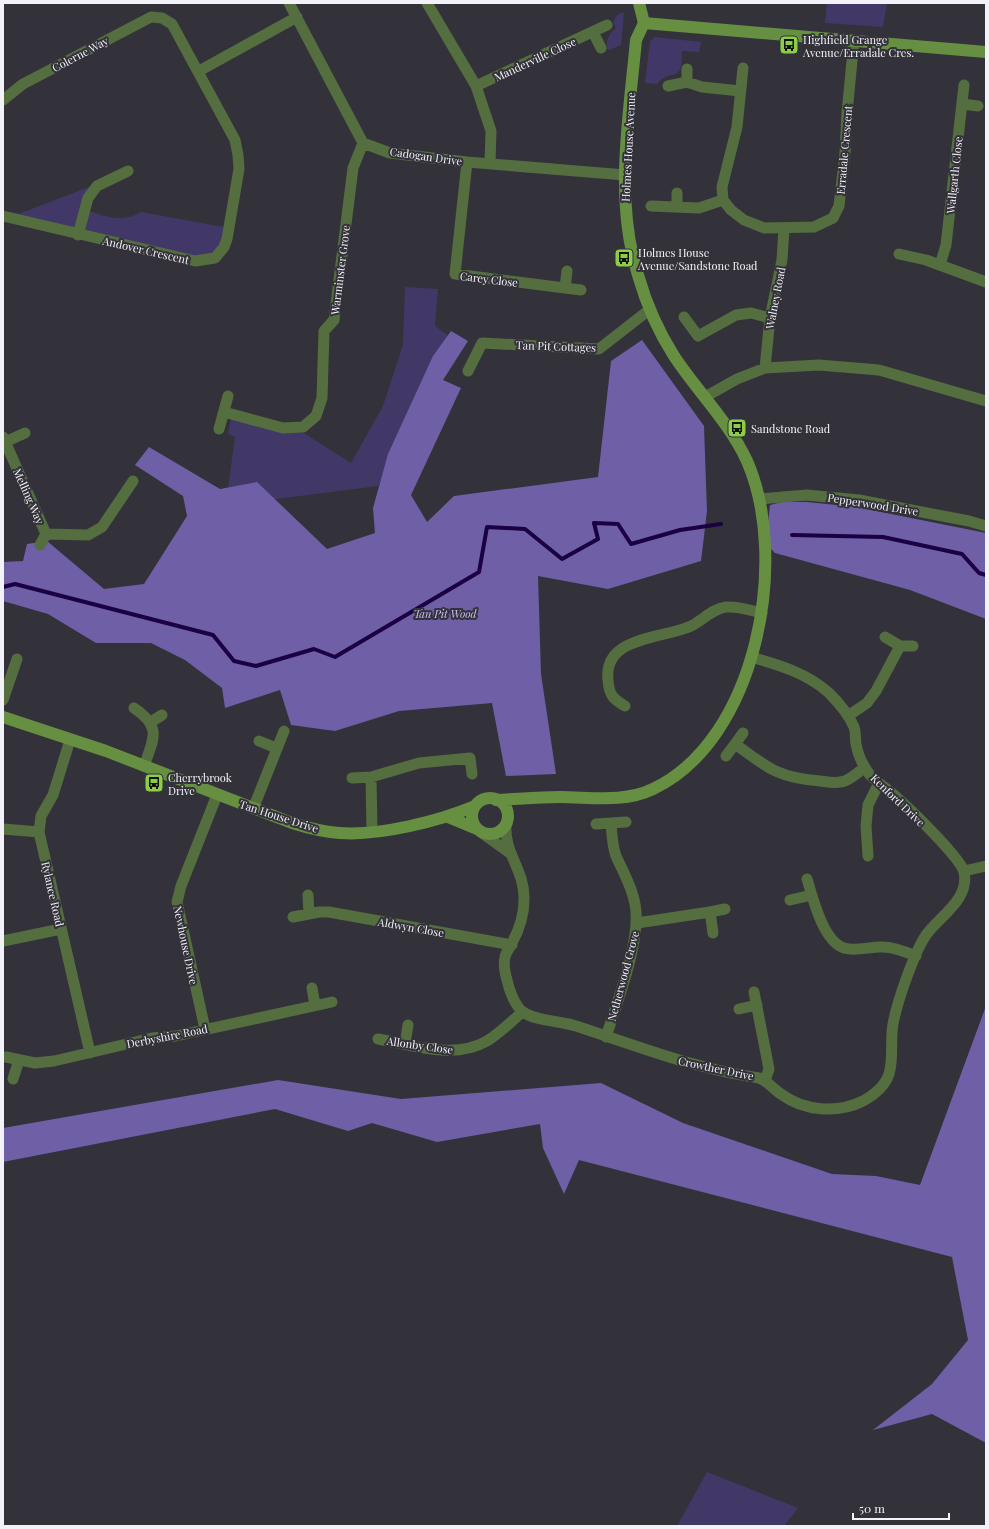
<svg xmlns="http://www.w3.org/2000/svg" width="989" height="1529" font-family="'Playfair Display',serif">
  <style>
    .green { fill: #423868 }
    .forest { fill: #6e5fa7 }
    .lines { fill: none; stroke-linecap: round; stroke-linejoin: round }
    .stream { stroke: #1b0143; stroke-width: 4 }
    .street { stroke: #546e3f; stroke-width: 11 }
    .secondary { stroke: #668f41; stroke-width: 12 }
    .labels { text-anchor: middle; dominant-baseline: central; stroke-width: 4; stroke-linejoin: round; paint-order: stroke }
    .poi-label { font-size: 11px; fill: #f3f2f8; stroke: #33323a; text-anchor: start }
    .street-label { font-size: 11px; fill: #f3f2f8; stroke: #33323a }
    .park-label { font-size: 11px; font-style: italic; fill: #c9bffb; stroke: #33323a }
  </style>
  <rect width="100%" height="100%" fill="#33323a"/>
  <!-- green -->
  <path class="green" d="M 827,3 L 887,3 L 883,27 L 825,23 Z
    M 624,12 L 621,45 L 609,50 L 607,49 C 606,39 609,34 616,28 L 613,22 L 617,15 Z
    M 655,37 L 701,42 L 699,52 L 682,51 C 682,86 673,66 657,84 L 645,83 L 650,41 Z
    M 92,186 L 85,210 C 106,216 121,224 141,212 L 229,228 L 224,247 L 195,261 L 8,218 Z
    M 405,287 L 438,289 L 435,326 L 454,340 L 378,486 L 253,502 L 227,496 L 235,437 L 228,434 L 231,419 L 282,433 L 302,432 L 351,463 L 383,406 L 403,345 Z
    M 707,1472 L 798,1508 L 784,1526 L 677,1526 Z"/>
  <!-- forest -->
  <path class="forest" d="M 451,331 L 468,341 L 443,380 L 461,388 L 411,495 L 427,522 L 454,496 L 598,477 L 611,361 L 642,340 L 704,426 L 707,511 L 701,561 L 608,589 L 538,576 L 541,674 L 556,774 L 506,776 L 492,703 L 399,711 L 335,731 L 291,725 L 280,690 L 225,708 L 222,688 L 185,660 L 151,643 L 96,643 L 48,614 L 3,601 L 3,562 L 23,561 L 27,544 L 47,541 L 104,589 L 144,584 L 187,516 L 183,496 L 135,465 L 149,447 L 220,489 L 257,482 L 327,549 L 375,533 L 373,508 L 388,454 L 433,356 Z
    M 782,502 L 807,502 L 856,507 L 986,533 L 986,619 L 910,590 L 775,553 L 766,544 L 770,505 Z
    M 986,1006 L 986,1443 L 932,1414 L 873,1430 L 932,1384 L 968,1340 L 952,1257 L 579,1160 L 564,1194 L 543,1148 L 540,1124 L 437,1142 L 372,1123 L 348,1131 L 275,1109 L 3,1162 L 3,1128 L 278,1080 L 401,1099 L 601,1083 L 683,1123 L 832,1174 L 876,1176 L 920,1185 Z"/>
  <g class="lines">
    <!-- stream -->
    <path class="stream" d="M 792,535 L 883,537 L 962,554 L 979,573 L 986,575
      M 3,587 L 15,584 L 213,635 L 234,661 L 256,666 L 314,649 L 335,657 L 479,572 L 487,527 L 525,529 L 562,559 L 598,539 L 594,523 L 618,524 L 631,544 L 680,530 L 721,524"/>
    <!-- street -->
    <path class="street" d="M 289,3 L 363,143 L 390,153 L 467,162 L 625,175
      M 427,3 L 476,86 L 491,131 L 490,163
      M 593,32 L 601,48
      M 743,68 L 737,127 L 722,187 L 723,200 L 731,210 L 744,220 L 764,228 L 814,227 L 833,218 L 839,206 L 845,153 L 847,113 L 854,40
      M 687,69 L 687,82
      M 199,71 L 297,17
      M 476,86 L 607,25
      M 668,86 L 687,82 L 702,87 L 740,91
      M 3,100 L 23,84 L 151,17 L 162,18 L 172,24 L 235,140 L 238,155 L 239,169 L 227,239 L 224,247 L 215,258 L 195,261 L 3,216
      M 962,104 L 978,106
      M 467,162 L 455,274 L 565,288
      M 677,193 L 677,207
      M 651,206 L 699,208 L 723,200
      M 78,235 L 88,198 L 97,186 L 128,171
      M 899,254 L 926,260 L 986,282
      M 940,265 L 946,245 L 964,85
      M 567,271 L 565,288 L 581,290
      M 684,317 L 698,336 L 736,315 L 751,313 L 770,318
      M 765,368 L 770,318 L 782,260 L 784,228
      M 468,371 L 482,343 L 599,349 L 649,310
      M 705,397 L 737,379 L 765,368 L 819,365 L 879,370 L 986,401
      M 224,412 L 283,428 L 303,427 L 316,416 L 322,398 L 324,331 L 334,320 L 353,168 L 363,143
      M 219,429 L 228,396
      M 3,437 L 46,534 L 88,535 L 102,527 L 133,481
      M 5,442 L 25,433
      M 759,499 L 807,495 L 859,500 L 969,521 L 986,526
      M 40,545 L 46,534
      M 885,637 L 900,646 L 913,646
      M 3,700 L 17,659
      M 625,706 C 613,699 609,695 608,680 C 603,636 663,639 691,626 C 703,620 712,609 726,607 C 738,606 750,610 762,613
      M 134,708 C 162,727 154,738 144,766
      M 848,716 L 867,703 L 876,691 L 900,646
      M 151,722 L 162,715
      M 70,740 L 53,795 L 41,816 L 39,832 L 90,1053
      M 259,741 L 276,748
      M 735,744 L 743,733
      M 726,756 L 735,744 C 768,768 778,778 820,781 C 828,782 837,784 845,781 C 852,778 859,772 865,767
      M 352,778 L 371,777
      M 253,809 L 284,731
      M 596,824 L 626,822
      M 506,825 C 504,854 525,870 524,900 C 524,915 519,930 512,943 C 510,948 506,952 505,957 C 503,965 505,973 507,980 C 509,990 515,1006 523,1012 C 535,1021 561,1021 576,1026 C 637,1046 695,1069 759,1078 C 768,1081 773,1089 781,1094 C 804,1111 837,1114 863,1101 C 874,1095 885,1086 889,1074 C 893,1061 891,1046 892,1033 C 893,1011 914,953 926,935 C 940,916 970,899 964,872 C 960,857 908,807 894,795 C 887,788 877,783 870,775 C 863,766 858,755 856,744 C 855,738 856,732 854,727 C 849,715 838,702 829,693 C 807,673 779,665 751,657
      M 3,829 L 39,832
      M 372,832 L 371,777 L 419,763 L 470,758 L 472,774
      M 482,833 L 510,853
      M 868,856 L 866,826 L 868,805 L 879,783
      M 964,871 L 986,866
      M 807,879 C 813,899 823,941 844,948 C 856,952 871,946 883,947 C 894,947 906,952 916,956
      M 308,895 L 309,914
      M 790,900 L 812,895
      M 710,912 L 725,909
      M 293,917 L 319,912 L 329,912 L 512,945
      M 637,923 L 710,912 L 713,933
      M 3,941 L 61,929
      M 312,988 L 315,1005
      M 754,992 L 769,1069 L 765,1080
      M 739,1009 L 757,1005
      M 205,1029 L 177,902 L 181,886 L 217,795
      M 606,1037 C 617,1002 642,939 635,904 C 632,886 623,872 616,856 C 612,845 612,834 611,823
      M 378,1039 C 412,1045 454,1060 487,1041 C 500,1033 511,1022 522,1012
      M 405,1044 L 408,1025
      M 6,1057 L 35,1063 L 54,1061 L 152,1038 L 176,1036 L 332,1002
      M 13,1079 L 19,1060"/>
    <!-- secondary -->
    <path class="secondary" d="M 644,23 L 986,52
      M 3,717 L 106,751 L 292,823 C 308,828 324,832 340,833 C 380,836 439,821 475,806
      M472 816a18 18 0 1 1 36 0a18 18 0 1 1-36 0Z
      M 496,800 C 518,799 539,797 560,797 C 591,797 624,803 653,789 C 757,740 790,559 747,461 C 729,422 697,391 674,356 C 658,331 646,303 638,275 C 614,199 629,118 636,40 L 644,23 L 639,3
      M 448,817 L 477,829"/>
  </g>
  <!-- icons -->
  <defs>
    <symbol id="bus-square" viewBox="-11 -11 22 22"><rect x="-9" y="-9" width="18" height="18" rx="4" fill="#8bce46" stroke="#33323a"/><path d="M-5-6H5V4H4V6H2V4H-2V6H-4V4H-5ZM-3.5-4V0h7V-4ZM-3.5 1.2v1.5H-2V1.2ZM2 1.2v1.5H3.5V1.2Z" fill="#111"/></symbol>
  </defs>
  <g fill-rule="evenodd">
    <use href="#bus-square" x="778" y="34" width="22" height="22"/>
    <use href="#bus-square" x="613" y="247" width="22" height="22"/>
    <use href="#bus-square" x="726" y="417" width="22" height="22"/>
    <use href="#bus-square" x="143" y="772" width="22" height="22"/>
  </g>
  <g class="labels">
    <!-- poi labels -->
    <g class="poi-label">
      <text x="803" y="39">Highfield Grange<tspan x="803" dy="13">Avenue/Erradale Cres.</tspan></text>
      <text x="638" y="252">Holmes House<tspan x="638" dy="13">Avenue/Sandstone Road</tspan></text>
      <text x="751" y="428">Sandstone Road</text>
      <text x="168" y="777">Cherrybrook<tspan x="168" dy="13">Drive</tspan></text>
    </g>
    <!-- street labels -->
    <g class="street-label">
      <text transform="translate(80 54) rotate(-28)">Colerne Way</text>
      <text transform="translate(535 59) rotate(-25)">Manderville Close</text>
      <text transform="translate(628 147) rotate(-87)">Holmes House Avenue</text>
      <text transform="translate(844 150) rotate(-85)">Erradale Crescent</text>
      <text transform="translate(426 156) rotate(8)">Cadogan Drive</text>
      <text transform="translate(954 175) rotate(-84)">Wallgarth Close</text>
      <text transform="translate(146 250) rotate(13)">Andover Crescent</text>
      <text transform="translate(340 270) rotate(-83)">Warminster Grove</text>
      <text transform="translate(489 279) rotate(7)">Carey Close</text>
      <text transform="translate(775 298) rotate(-79)">Walney Road</text>
      <text transform="translate(556 346) rotate(2)">Tan Pit Cottages</text>
      <text transform="translate(29 496) rotate(66)">Melling Way</text>
      <text transform="translate(873 504) rotate(9)">Pepperwood Drive</text>
      <text transform="translate(898 800) rotate(44)">Kenford Drive</text>
      <text transform="translate(279 816) rotate(18)">Tan House Drive</text>
      <text transform="translate(53 894) rotate(77)">Rylance Road</text>
      <text transform="translate(411 927) rotate(10)">Aldwyn Close</text>
      <text transform="translate(186 945) rotate(78)">Newhouse Drive</text>
      <text transform="translate(623 976) rotate(-75)">Netherwood Grove</text>
      <text transform="translate(167 1036) rotate(-11)">Derbyshire Road</text>
      <text transform="translate(420 1045) rotate(8)">Allonby Close</text>
      <text transform="translate(716 1068) rotate(12)">Crowther Drive</text>
    </g>
    <!-- park labels -->
    <g class="park-label">
      <text x="445" y="613">Tan Pit Wood</text>
    </g>
  </g>
  <!-- border -->
  <rect width="989" height="1529" fill="none" stroke="#f3f2f8" stroke-width="8"/>
  <!-- scale -->
  <path d="M853 1513v6h96v-6" fill="none" stroke="#f3f2f8" stroke-width="2"/>
  <text x="859" y="1513" font-size="12" fill="#f3f2f8" stroke="#33323a" stroke-width="3" paint-order="stroke">50 m</text>
</svg>
